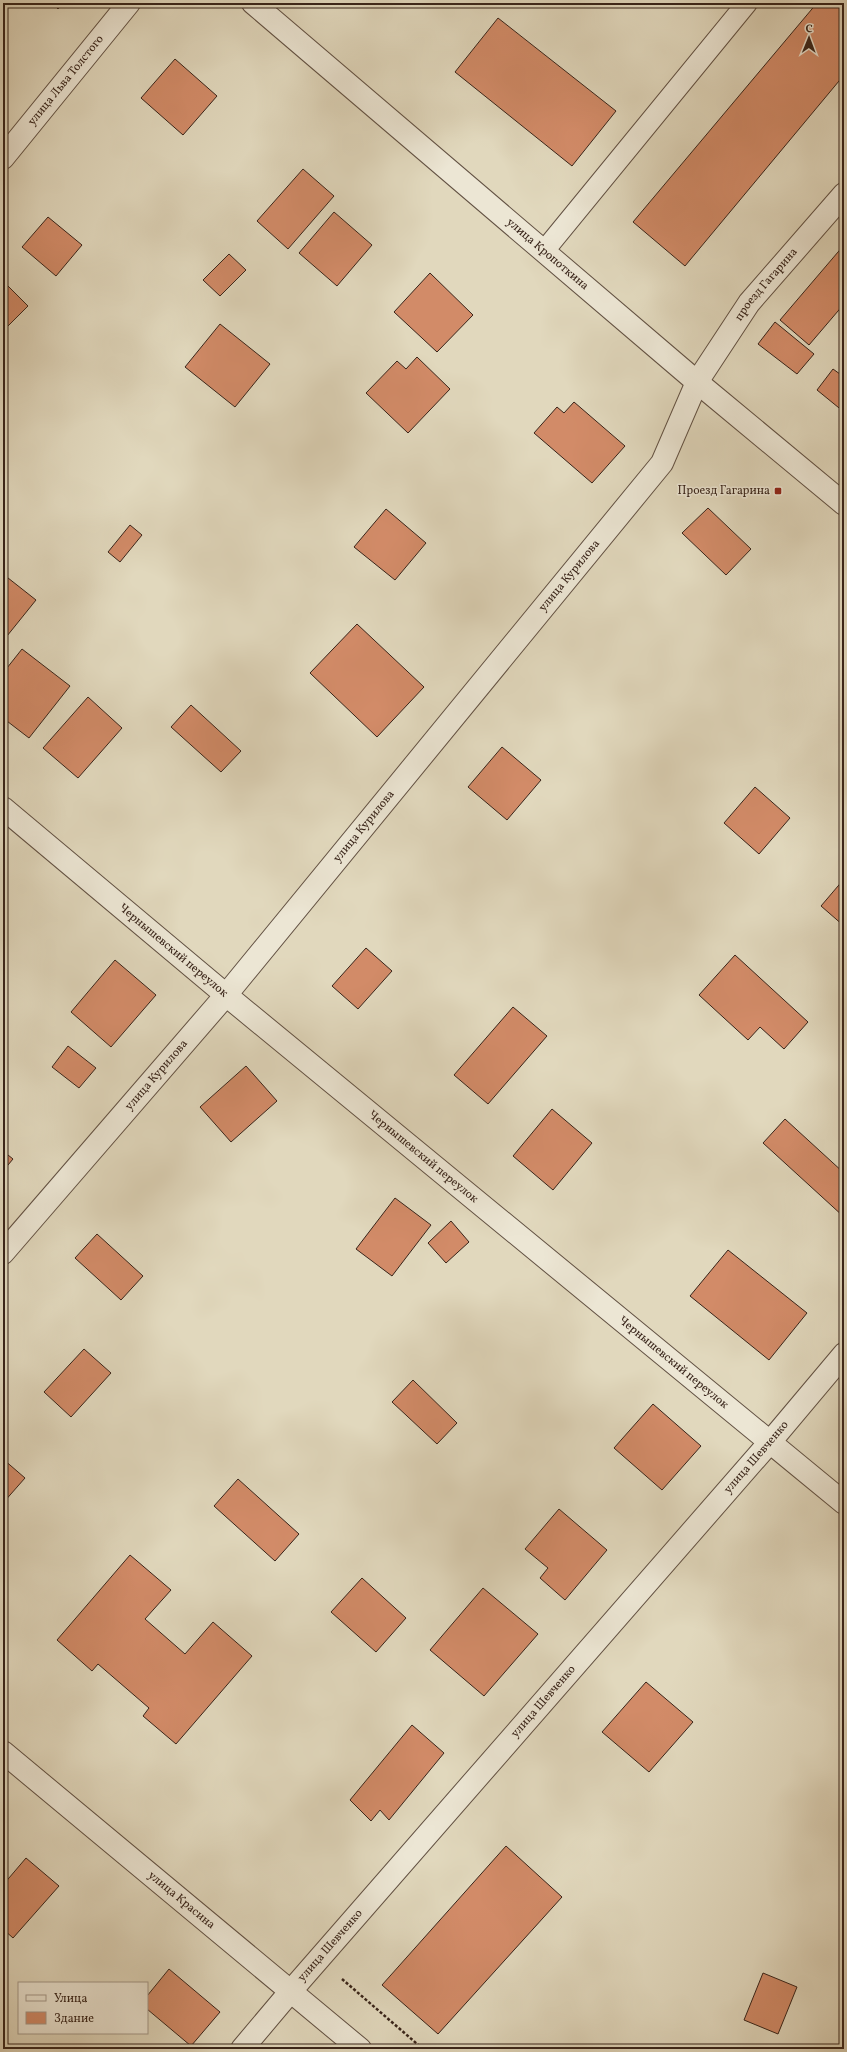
<svg xmlns="http://www.w3.org/2000/svg" width="847" height="2052" font-family="Vollkorn,serif">
  <style>
    .building { fill: #d28b68; stroke: #38241a }
    .lines { fill: none; stroke-linecap: round; stroke-linejoin: round }
    .service-casing { stroke: #625143; stroke-width: 22 }
    .minor-casing { stroke: #625143; stroke-width: 24 }
    .tertiary-casing { stroke: #625143; stroke-width: 24 }
    .path { stroke: #38241a; stroke-width: 2.5; stroke-dasharray: 3 2; stroke-linecap: butt }
    .service { stroke: #ece6d4; stroke-width: 20 }
    .minor { stroke: #ece6d4; stroke-width: 22 }
    .tertiary { stroke: #ece6d4; stroke-width: 22 }
    .poi-dot { fill: #8f2418; stroke: #ece6d4; stroke-width: 1.5 }
    .labels { text-anchor: middle; dominant-baseline: central; stroke-width: 3; stroke-linejoin: round; paint-order: stroke }
    .street-label { font-size: 12px; fill: #38241a; stroke: #ece6d4 }
    .poi-label { font-size: 12px; fill: #38241a; stroke: #ece6d4; text-anchor: end }
  </style>
  <rect width="100%" height="100%" fill="#e1d8bd"/>
  <filter id="stains"><feTurbulence type="fractalNoise" baseFrequency=".005" numOctaves="4"/><feColorMatrix values="0 0 0 0 .2 0 0 0 0 .09 0 0 0 0 .02 0 0 0 .5 -.17"/></filter>
  <radialGradient id="worn" r=".72"><stop offset=".6" stop-color="#630" stop-opacity="0"/><stop offset="1" stop-color="#630" stop-opacity=".3"/></radialGradient>
  <!-- building -->
  <path class="building" d="M 3,3 L 11,3 L 3,11 Z
    M 52,3 L 63,3 L 58,9 Z
    M 817,3 L 844,3 L 844,75 L 685,266 L 633,222 Z
    M 498,18 L 616,111 L 572,166 L 455,72 Z
    M 175,59 L 217,96 L 183,135 L 141,98 Z
    M 303,169 L 334,196 L 288,249 L 257,221 Z
    M 334,212 L 372,245 L 337,286 L 299,253 Z
    M 48,217 L 82,245 L 56,276 L 22,247 Z
    M 844,245 L 844,304 L 809,345 L 780,320 Z
    M 229,254 L 246,270 L 220,296 L 203,280 Z
    M 430,273 L 473,315 L 437,352 L 394,312 Z
    M 3,281 L 28,306 L 3,331 Z
    M 775,322 L 814,354 L 797,374 L 758,344 Z
    M 220,324 L 270,364 L 235,407 L 185,367 Z
    M 417,357 L 450,389 L 408,433 L 366,393 L 397,361 L 406,369 Z
    M 833,369 L 844,377 L 844,412 L 817,390 Z
    M 574,402 L 625,446 L 592,483 L 534,433 L 557,407 L 564,413 Z
    M 708,508 L 751,549 L 726,575 L 682,533 Z
    M 386,509 L 426,543 L 395,580 L 354,547 Z
    M 130,525 L 142,535 L 120,562 L 108,552 Z
    M 3,574 L 36,600 L 7,636 L 3,632 Z
    M 357,624 L 424,687 L 377,737 L 310,673 Z
    M 22,649 L 70,686 L 29,738 L 3,718 L 3,673 Z
    M 88,697 L 122,728 L 78,778 L 43,748 Z
    M 191,705 L 241,751 L 221,772 L 171,727 Z
    M 502,747 L 541,780 L 507,820 L 468,787 Z
    M 755,787 L 790,818 L 759,854 L 724,823 Z
    M 844,879 L 844,926 L 821,906 Z
    M 366,948 L 392,971 L 358,1009 L 332,986 Z
    M 735,955 L 808,1022 L 784,1049 L 760,1027 L 748,1040 L 699,995 Z
    M 115,960 L 156,995 L 111,1047 L 71,1012 Z
    M 513,1007 L 547,1036 L 488,1104 L 454,1075 Z
    M 68,1046 L 96,1068 L 79,1088 L 52,1067 Z
    M 246,1066 L 277,1101 L 231,1142 L 200,1107 Z
    M 552,1109 L 592,1143 L 553,1190 L 513,1156 Z
    M 785,1119 L 844,1173 L 844,1217 L 763,1143 Z
    M 3,1151 L 13,1159 L 3,1171 Z
    M 395,1198 L 431,1225 L 392,1276 L 356,1249 Z
    M 451,1221 L 469,1242 L 446,1263 L 428,1243 Z
    M 97,1234 L 143,1276 L 121,1300 L 75,1258 Z
    M 728,1250 L 807,1313 L 769,1360 L 690,1296 Z
    M 84,1349 L 111,1373 L 71,1417 L 44,1392 Z
    M 413,1380 L 457,1423 L 437,1444 L 392,1402 Z
    M 653,1404 L 701,1446 L 662,1490 L 614,1448 Z
    M 3,1459 L 25,1478 L 3,1503 Z
    M 238,1479 L 299,1534 L 275,1561 L 214,1506 Z
    M 559,1509 L 607,1550 L 565,1600 L 540,1578 L 548,1568 L 525,1549 Z
    M 130,1555 L 171,1590 L 145,1619 L 185,1654 L 213,1622 L 252,1656 L 176,1744 L 143,1716 L 149,1708 L 98,1664 L 92,1671 L 57,1640 Z
    M 362,1578 L 406,1618 L 376,1652 L 331,1612 Z
    M 483,1588 L 538,1634 L 484,1696 L 430,1650 Z
    M 646,1682 L 693,1722 L 649,1772 L 602,1732 Z
    M 412,1725 L 444,1753 L 389,1820 L 380,1810 L 371,1821 L 350,1800 Z
    M 506,1846 L 562,1897 L 438,2034 L 382,1985 Z
    M 26,1858 L 59,1886 L 13,1938 L 3,1929 L 3,1885 Z
    M 169,1969 L 220,2012 L 191,2046 L 147,2009 L 147,1996 Z
    M 763,1973 L 797,1987 L 778,2034 L 744,2020 Z"/>
  <g class="lines">
    <defs>
      <path id="service" d="M 544,251 L 747,3"/>
      <g id="minor">
        <path id="s1" d="M 3,158 L 129,3"/>
        <path id="s2" d="M 3,808 L 226,995 L 844,1503"/>
        <path id="s3" d="M 3,1253 L 226,995 L 662,463 L 697,382 L 749,303 L 844,194"/>
        <path id="s4" d="M 3,1752 L 360,2049"/>
        <path id="s5" d="M 242,2049 L 290,1992 L 770,1442 L 844,1354"/>
      </g>
      <g id="tertiary">
        <path id="s6" d="M 253,3 L 697,382 L 844,504"/>
      </g>
    </defs>
    <!-- service casing -->
    <use href="#service" class="service-casing"/>
    <!-- minor casing -->
    <use href="#minor" class="minor-casing"/>
    <!-- tertiary casing -->
    <use href="#tertiary" class="tertiary-casing"/>
    <!-- path -->
    <path class="path" d="M 342,1979 L 423,2049"/>
    <!-- service -->
    <use href="#service" class="service"/>
    <!-- minor -->
    <use href="#minor" class="minor"/>
    <!-- tertiary -->
    <use href="#tertiary" class="tertiary"/>
  </g>
  <!-- markers -->
  <rect class="poi-dot" x="774" y="487" width="8" height="8" rx="2"/>
  <g class="labels">
    <!-- street labels -->
    <g class="street-label">
      <text stroke="none"><textPath href="#s1" startOffset="100">улица Льва Толстого</textPath></text>
      <text stroke="none"><textPath href="#s6" startOffset="387">улица Кропоткина</textPath></text>
      <text stroke="none"><textPath href="#s3" startOffset="1237">проезд Гагарина</textPath></text>
      <text stroke="none"><textPath href="#s3" startOffset="883">улица Курилова</textPath></text>
      <text stroke="none"><textPath href="#s3" startOffset="559">улица Курилова</textPath></text>
      <text stroke="none"><textPath href="#s2" startOffset="222">Чернышевский переулок</textPath></text>
      <text stroke="none"><textPath href="#s3" startOffset="235">улица Курилова</textPath></text>
      <text stroke="none"><textPath href="#s2" startOffset="546">Чернышевский переулок</textPath></text>
      <text stroke="none"><textPath href="#s2" startOffset="870">Чернышевский переулок</textPath></text>
      <text stroke="none"><textPath href="#s5" startOffset="784">улица Шевченко</textPath></text>
      <text stroke="none"><textPath href="#s5" startOffset="460">улица Шевченко</textPath></text>
      <text stroke="none"><textPath href="#s4" startOffset="232">улица Красина</textPath></text>
      <text stroke="none"><textPath href="#s5" startOffset="136">улица Шевченко</textPath></text>
    </g>
    <!-- poi labels -->
    <g class="poi-label">
      <text x="770" y="491">Проезд Гагарина</text>
    </g>
  </g>
  <!-- margin -->
  <rect width="847" height="2052" fill="none" stroke="#e1d8bd" stroke-width="16"/>
  <rect x="4" y="4" width="839" height="2044" fill="none" stroke="#38241a" stroke-width="2"/>
  <rect x="8" y="8" width="831" height="2036" fill="none" stroke="#38241a"/>
  <!-- legend -->
  <rect x="18" y="1982" width="130" height="52" fill="#ece6d4" stroke="#a4988a"/>
  <rect x="26" y="1995" width="20" height="6" fill="#ece6d4" stroke="#a4988a"/>
  <text x="54" y="2002" font-size="12" fill="#38241a">Улица</text>
  <rect x="26" y="2012" width="20" height="12" fill="#d28b68" stroke="#a4988a"/>
  <text x="54" y="2022" font-size="12" fill="#38241a">Здание</text>
  <!-- north arrow -->
  <g transform="translate(809 38) rotate(1)" stroke="#ece6d4" stroke-width="3" paint-order="stroke">
  <path d="M0-3L7 15L0 10L-7 15Z" fill="#38241a"/>
  <text y="-6" font-size="11" font-weight="bold" text-anchor="middle" fill="#38241a">С</text>
  </g>
  <rect width="100%" height="100%" filter="url(#stains)"/>
  <rect width="100%" height="100%" fill="url(#worn)"/>
</svg>
